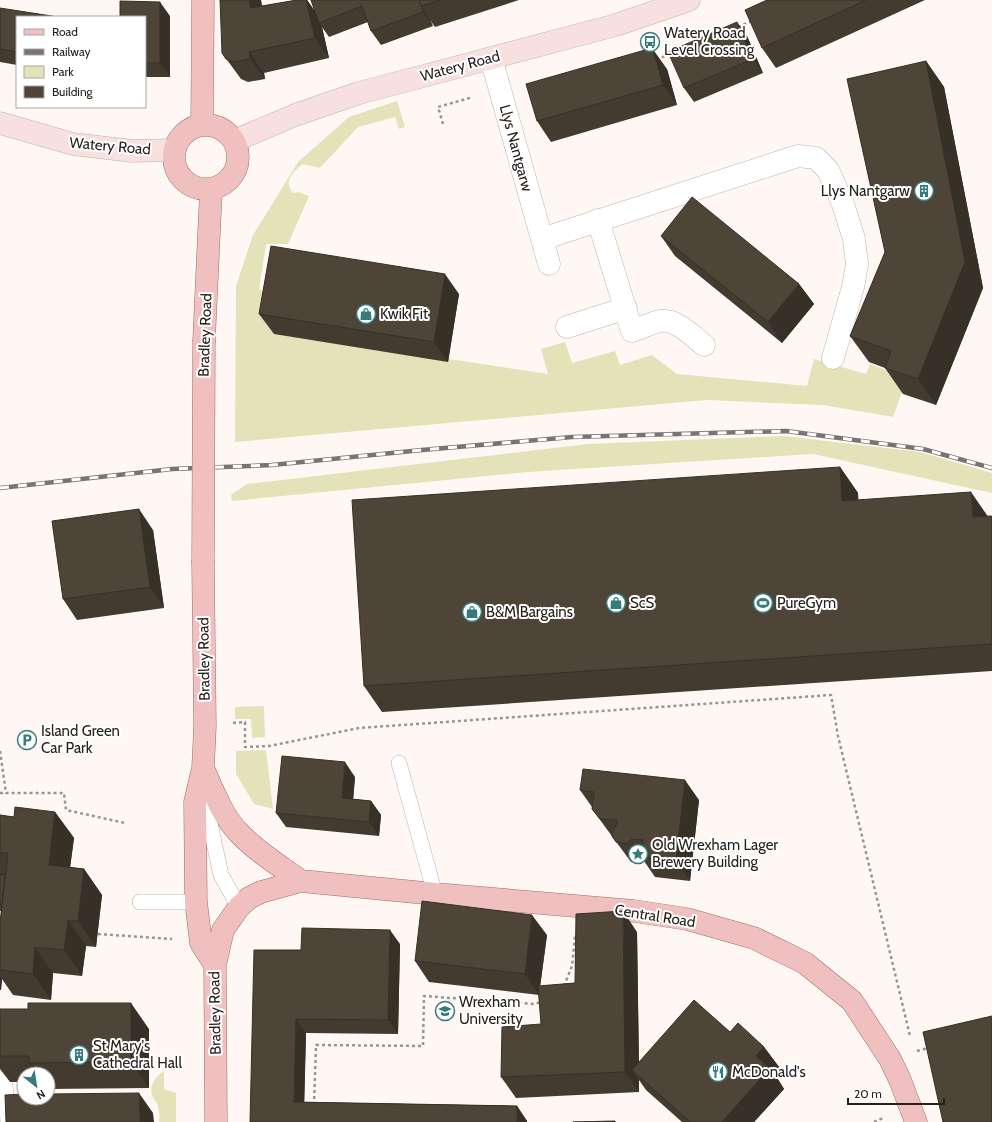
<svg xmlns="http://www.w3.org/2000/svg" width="992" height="1122" font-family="Cabin,sans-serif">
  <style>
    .green { fill: #e3e3b9 }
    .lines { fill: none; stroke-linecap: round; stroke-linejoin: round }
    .lane-casing { stroke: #c2b1a8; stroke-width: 16 }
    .street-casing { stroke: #c2b1a8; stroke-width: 23 }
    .secondary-casing { stroke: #c2b1a8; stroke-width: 23 }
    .primary-casing { stroke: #a26d6a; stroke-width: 23 }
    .path { stroke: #9b9591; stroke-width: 2.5; stroke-dasharray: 3 3; stroke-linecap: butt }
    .lane { stroke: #fff; stroke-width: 15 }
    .street { stroke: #fff; stroke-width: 22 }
    .secondary { stroke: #f7e0df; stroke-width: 22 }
    .primary { stroke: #efc0bf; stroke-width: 22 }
    .rail-casing { stroke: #7a736f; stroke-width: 4.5 }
    .rail { stroke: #fff; stroke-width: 3; stroke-dasharray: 9; stroke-linecap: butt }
    .primary-bridge-casing { stroke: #a26d6a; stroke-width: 23; stroke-linecap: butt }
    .primary-bridge { stroke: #efc0bf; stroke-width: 22 }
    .wall { fill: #433b30 }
    .shaded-wall { fill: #373027 }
    .building { fill: #4e4538; stroke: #373027 }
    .labels { text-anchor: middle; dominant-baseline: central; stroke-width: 4; stroke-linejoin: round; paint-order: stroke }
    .poi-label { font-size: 15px; fill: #27211d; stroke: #fff; text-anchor: start }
    .street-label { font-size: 15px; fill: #27211d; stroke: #fff }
  </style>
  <rect width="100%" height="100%" fill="#fef7f3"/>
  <!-- green -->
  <path class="green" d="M 397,101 L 405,127 L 399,129 L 395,117 L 358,127 L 320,168 L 303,164 C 293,171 283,181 293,193 L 299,192 L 309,196 L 288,244 L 266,244 L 259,290 L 281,292 L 448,362 L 449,359 L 548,374 L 541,349 L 565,342 L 572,363 L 615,351 L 620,365 L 652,355 L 677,374 L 807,386 L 814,359 L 866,374 L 870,364 L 907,378 L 893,417 L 823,405 L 706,400 L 235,442 L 236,286 L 253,235 L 298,162 L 349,117 Z
    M 784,436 L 920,452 L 992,473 L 992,493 L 813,454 L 528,472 L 232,501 L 231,495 L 247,484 L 588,444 Z
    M 264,706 L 265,737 L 252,738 L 251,719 L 235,719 L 235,707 Z
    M 266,750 L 273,809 L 254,804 L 236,774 L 236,751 Z
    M 164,1071 L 164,1089 L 176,1093 L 176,1122 L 159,1122 C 160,1115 159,1110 157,1103 C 155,1101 153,1098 152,1095 C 149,1086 156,1076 164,1071 Z"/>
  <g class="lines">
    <defs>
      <path id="lane" d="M 399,763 L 435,894
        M 205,785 L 209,819 L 221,875 L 239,907
        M 140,902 L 196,902
        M 0,1023 L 8,1122"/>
      <path id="street" d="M 491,58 L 549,264
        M 598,220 L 632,331 C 641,328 651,323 660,321 C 677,319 691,335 704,345
        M 542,239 L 798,156 L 816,158 L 828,170 L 843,204 L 854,239 L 857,264 L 853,287 L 833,358
        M 567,327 L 626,308"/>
      <path id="secondary" d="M 0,123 L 73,144 L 132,151 L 175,150
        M 234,141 L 295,115 L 359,93 L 616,25 L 689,0"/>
      <path id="primary" d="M174 157a32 32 0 1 1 64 0a32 32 0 1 1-64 0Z
        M 202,125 L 203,0
        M 204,340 L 211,190
        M 203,563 L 205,726 L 203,768 L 195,802 L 196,902 L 201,943 L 215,965 L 216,1122
        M 203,768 C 213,790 222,816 240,834 C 257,852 280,866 301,881
        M 215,965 L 223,930 L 239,907 L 249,898 L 261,892 L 301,881 L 435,894 L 634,911 L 687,919 L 754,938 L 805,963 L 852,1001 L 890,1059 L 900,1080 L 916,1122"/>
    </defs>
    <!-- lane casing -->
    <use href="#lane" class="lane-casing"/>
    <!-- street casing -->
    <use href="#street" class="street-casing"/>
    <!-- secondary casing -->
    <use href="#secondary" class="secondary-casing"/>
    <!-- primary casing -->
    <use href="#primary" class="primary-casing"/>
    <!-- path -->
    <path class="path" d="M 738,27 L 752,21
      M 656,59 L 672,54
      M 443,124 L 438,107 L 473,97
      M 233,723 L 245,722 L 245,747 L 269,746 L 359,728 L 831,695 L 838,736 L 910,1036
      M 0,751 L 6,793 L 64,793 L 66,810 L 125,823
      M 0,793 L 6,793
      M 98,934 L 172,939
      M 564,986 L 572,966 L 575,935
      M 917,1051 L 929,1048
      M 314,1105 L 316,1045 L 423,1046 L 424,996 L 534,1004 L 541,1002
      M 874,1122 L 885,1117"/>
    <!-- lane -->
    <use href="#lane" class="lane"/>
    <!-- street -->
    <use href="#street" class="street"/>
    <!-- secondary -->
    <use href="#secondary" class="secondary"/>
    <!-- primary -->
    <use href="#primary" class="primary"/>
    <defs>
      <path id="rail" d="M 0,488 L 172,469 L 272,465 L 422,450 L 572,437 L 786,431 L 923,449 L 992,468"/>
    </defs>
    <!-- rail casing -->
    <use href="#rail" class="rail-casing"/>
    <!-- rail -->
    <use href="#rail" class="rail"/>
    <defs>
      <path id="primary-bridge" d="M 203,563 L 204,340"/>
    </defs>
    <!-- primary-bridge casing -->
    <use href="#primary-bridge" class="primary-bridge-casing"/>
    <!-- primary-bridge -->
    <use href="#primary-bridge" class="primary-bridge"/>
  </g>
  <!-- wall -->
  <path class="wall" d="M 261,0 L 262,6 L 297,0 L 307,0 L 315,11 L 311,0 L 519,0 L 435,27 L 430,20 L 433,26 L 381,45 L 371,31 L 368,22 L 329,37 L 322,27 L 329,58 L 264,73 L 265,79 L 248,82 L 241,79 L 222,53 Z
    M 767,0 L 925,0 L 776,68 L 762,48 Z
    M 0,8 L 17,17 L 17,65 L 0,62 Z
    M 170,16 L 170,77 L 145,77 L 145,17 Z
    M 747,36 L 763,73 L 694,102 L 684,88 Z
    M 926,61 L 944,87 L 983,288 L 936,405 L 903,394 L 885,368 L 869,362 L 850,336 L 885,252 Z
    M 667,69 L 677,105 L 551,142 L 537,121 Z
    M 661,236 L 799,284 L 814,304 L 782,343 L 675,256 Z
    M 459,294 L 448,362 L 274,334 L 259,314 Z
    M 840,467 L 858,493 L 858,500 L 988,516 L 992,516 L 992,671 L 382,712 L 364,686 Z
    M 153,530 L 164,608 L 77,620 L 63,599 Z
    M 355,777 L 353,799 L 371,801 L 381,815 L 379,836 L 286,827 L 276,813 Z
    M 580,790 L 699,800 L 690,881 L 655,877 L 644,861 L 641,864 L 631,862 L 592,809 L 592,807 Z
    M 55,812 L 74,838 L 70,867 L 84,869 L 102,895 L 96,947 L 86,946 L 82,976 L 53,973 L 51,1000 L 13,995 L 2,979 L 1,990 L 0,990 L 0,923 L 1,911 L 0,911 L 0,815 L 14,817 Z
    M 637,932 L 639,1062 L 730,1032 L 764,1047 L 779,1067 L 774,1073 L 784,1089 L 754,1122 L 682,1122 L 646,1090 L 639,1080 L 639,1092 L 516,1098 L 501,1077 L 541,1024 L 539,995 L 429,982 L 415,961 L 547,935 L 540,986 L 575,983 Z
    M 400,944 L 398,1034 L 306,1033 L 304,1102 L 517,1106 L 527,1121 L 527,1122 L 250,1122 L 301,950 Z
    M 0,1009 L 28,1009 L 149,1029 L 149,1088 L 48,1089 L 48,1074 L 24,1074 L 24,1082 L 10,1082 L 0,1069 Z"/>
  <!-- shaded-wall -->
  <path class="shaded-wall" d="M 249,0 L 261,0 L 264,29 L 250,8 Z
    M 306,0 L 307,0 L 320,19 L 319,23 L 322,27 L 329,58 L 315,38 Z
    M 419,0 L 421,6 L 430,20 L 433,26 L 423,12 Z
    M 160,2 L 170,16 L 170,77 L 160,63 Z
    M 737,22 L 747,36 L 763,73 L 753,59 Z
    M 652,48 L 667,69 L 677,105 L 663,85 Z
    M 249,52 L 264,73 L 265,79 L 250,59 Z
    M 926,61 L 944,87 L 983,288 L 936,405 L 918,379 Z
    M 445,274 L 459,294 L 448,362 L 434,342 Z
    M 799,284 L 814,304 L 782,343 L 768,322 Z
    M 840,467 L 858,493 L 860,527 L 842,501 Z
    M 971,492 L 989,518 L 973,517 Z
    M 139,509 L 153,530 L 164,608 L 150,587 Z
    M 345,762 L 355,777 L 352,813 L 342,798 Z
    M 685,780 L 699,800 L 690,881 L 676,860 Z
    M 371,801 L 381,815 L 379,836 L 369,822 Z
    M 55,812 L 74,838 L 67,891 L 49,865 Z
    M 84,869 L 102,895 L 96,947 L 78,921 Z
    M 623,911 L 637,932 L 639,1076 L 632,1070 L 639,1080 L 639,1092 L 625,1072 Z
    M 532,915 L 547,935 L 539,995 L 525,974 Z
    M 68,920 L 86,946 L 82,976 L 64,950 Z
    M 390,930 L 400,944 L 398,1034 L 388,1020 Z
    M 35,947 L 53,973 L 51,1000 L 33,974 Z
    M 0,977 L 2,979 L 1,990 L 0,989 Z
    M 131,1003 L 149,1029 L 149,1088 L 131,1062 Z
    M 296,1019 L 306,1033 L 304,1116 L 294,1102 Z
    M 764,1047 L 779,1067 L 774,1073 L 784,1089 L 754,1122 L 722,1122 L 756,1056 Z
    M 139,1093 L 153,1113 L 154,1122 L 140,1122 Z
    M 517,1106 L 527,1121 L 527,1122 L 517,1122 Z"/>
  <!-- building -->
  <path class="building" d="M 220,0 L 249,0 L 250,8 L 297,0 L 306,0 L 315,38 L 249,52 L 250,59 L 233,62 L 226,59 L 222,53 Z
    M 311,0 L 419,0 L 423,12 L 371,31 L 362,6 L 319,23 Z
    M 419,0 L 441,0 L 421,6 Z
    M 767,0 L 866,0 L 762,48 L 745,10 Z
    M 120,1 L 160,2 L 160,63 L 145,63 L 145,17 L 120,17 Z
    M 0,8 L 58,17 L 17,17 L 17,52 L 0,49 Z
    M 737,22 L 753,59 L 684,88 L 668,52 Z
    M 652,48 L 663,85 L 537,121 L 526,84 Z
    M 926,61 L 965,262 L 918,379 L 885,368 L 891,351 L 850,336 L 885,252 L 847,79 Z
    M 692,197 L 799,284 L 768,322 L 661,236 Z
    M 271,246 L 445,274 L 434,342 L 259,314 Z
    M 840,467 L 842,501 L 971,492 L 973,517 L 992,516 L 992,644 L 364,686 L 352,500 Z
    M 139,509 L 150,587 L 63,599 L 52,521 Z
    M 282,756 L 345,762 L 342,798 L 371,801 L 369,822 L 276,813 Z
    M 583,769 L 685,780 L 676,860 L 641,857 L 643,840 L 632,839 L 626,844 L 616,842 L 612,836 L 613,830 L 617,824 L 617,820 L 600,819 L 592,809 L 594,792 L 580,790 Z
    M 15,807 L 55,812 L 49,865 L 84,869 L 78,921 L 68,920 L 64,950 L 35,947 L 33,974 L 0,970 L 0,923 L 8,853 L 0,853 L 0,815 L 14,817 Z
    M 0,874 L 5,875 L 2,904 L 0,904 Z
    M 422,901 L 532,915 L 525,974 L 415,961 Z
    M 623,911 L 625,1072 L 501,1077 L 502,1027 L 541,1024 L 538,986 L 575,983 L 576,914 Z
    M 302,928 L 390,930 L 388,1020 L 296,1019 L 294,1102 L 517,1106 L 517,1122 L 250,1122 L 254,950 L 301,950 Z
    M 694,1000 L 730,1032 L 738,1023 L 764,1047 L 756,1056 L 770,1068 L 722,1122 L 690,1122 L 632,1070 Z
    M 28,1003 L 131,1003 L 131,1062 L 29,1063 L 29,1056 L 0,1056 L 0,1009 L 28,1009 Z
    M 992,1016 L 992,1122 L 943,1122 L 923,1032 Z
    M 139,1093 L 140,1122 L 6,1122 L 5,1095 L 24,1094 L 24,1098 L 48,1098 L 48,1094 Z
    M 615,1121 L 615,1122 L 573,1122 Z"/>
  <!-- icons -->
  <defs>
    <symbol id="bus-ring" viewBox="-11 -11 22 22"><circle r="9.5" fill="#fff" stroke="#337c7a" stroke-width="1.5"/><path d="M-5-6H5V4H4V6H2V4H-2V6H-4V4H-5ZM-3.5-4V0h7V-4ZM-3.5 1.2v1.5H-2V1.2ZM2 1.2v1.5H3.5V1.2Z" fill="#337c7a"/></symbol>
    <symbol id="building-ring" viewBox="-11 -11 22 22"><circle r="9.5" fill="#fff" stroke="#337c7a" stroke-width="1.5"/><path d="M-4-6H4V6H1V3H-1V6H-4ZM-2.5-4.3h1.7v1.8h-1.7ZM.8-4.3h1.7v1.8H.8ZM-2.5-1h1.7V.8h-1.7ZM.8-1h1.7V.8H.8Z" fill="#337c7a"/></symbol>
    <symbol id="shop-ring" viewBox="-11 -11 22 22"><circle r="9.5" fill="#fff" stroke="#337c7a" stroke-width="1.5"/><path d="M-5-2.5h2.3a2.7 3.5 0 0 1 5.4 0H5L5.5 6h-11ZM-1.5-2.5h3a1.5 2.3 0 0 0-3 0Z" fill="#337c7a"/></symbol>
    <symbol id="stadium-ring" viewBox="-11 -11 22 22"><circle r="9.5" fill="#fff" stroke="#337c7a" stroke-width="1.5"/><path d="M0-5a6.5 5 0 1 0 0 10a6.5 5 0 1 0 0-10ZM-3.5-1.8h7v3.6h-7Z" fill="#337c7a"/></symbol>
    <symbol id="parking-ring" viewBox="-11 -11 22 22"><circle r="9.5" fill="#fff" stroke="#337c7a" stroke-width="1.5"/><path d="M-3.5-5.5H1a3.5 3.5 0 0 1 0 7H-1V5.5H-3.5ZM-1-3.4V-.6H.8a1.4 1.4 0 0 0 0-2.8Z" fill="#337c7a"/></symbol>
    <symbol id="sight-ring" viewBox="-11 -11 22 22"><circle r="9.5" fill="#fff" stroke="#337c7a" stroke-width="1.5"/><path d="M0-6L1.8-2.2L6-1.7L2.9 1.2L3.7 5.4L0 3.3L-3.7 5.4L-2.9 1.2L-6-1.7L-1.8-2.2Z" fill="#337c7a"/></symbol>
    <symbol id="university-ring" viewBox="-11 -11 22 22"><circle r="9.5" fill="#fff" stroke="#337c7a" stroke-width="1.5"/><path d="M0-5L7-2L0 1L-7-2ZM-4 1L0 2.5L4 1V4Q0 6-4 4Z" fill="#337c7a"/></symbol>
    <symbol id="restaurant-ring" viewBox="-11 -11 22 22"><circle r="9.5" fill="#fff" stroke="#337c7a" stroke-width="1.5"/><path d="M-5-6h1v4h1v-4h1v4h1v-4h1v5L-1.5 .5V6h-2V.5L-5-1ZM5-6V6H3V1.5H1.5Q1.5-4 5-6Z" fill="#337c7a"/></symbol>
  </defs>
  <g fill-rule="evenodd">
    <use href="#bus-ring" x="639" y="31" width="22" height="22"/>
    <use href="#building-ring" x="913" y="180" width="22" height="22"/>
    <use href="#shop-ring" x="355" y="303" width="22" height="22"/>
    <use href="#shop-ring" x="605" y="592" width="22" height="22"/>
    <use href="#stadium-ring" x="752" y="592" width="22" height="22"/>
    <use href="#shop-ring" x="461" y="601" width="22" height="22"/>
    <use href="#parking-ring" x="16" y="729" width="22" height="22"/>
    <use href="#sight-ring" x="627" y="843" width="22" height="22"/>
    <use href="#university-ring" x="434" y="1000" width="22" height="22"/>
    <use href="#building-ring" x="68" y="1044" width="22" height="22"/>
    <use href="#restaurant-ring" x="707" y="1061" width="22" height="22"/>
  </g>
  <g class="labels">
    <!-- poi labels -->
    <g class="poi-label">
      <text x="664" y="33">Watery Road<tspan x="664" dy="17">Level Crossing</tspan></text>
      <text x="910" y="191" text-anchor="end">Llys Nantgarw</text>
      <text x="380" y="314">Kwik Fit</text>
      <text x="630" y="603">ScS</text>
      <text x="777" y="603">PureGym</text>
      <text x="486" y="612">B&amp;M Bargains</text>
      <text x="41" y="731">Island Green<tspan x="41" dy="17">Car Park</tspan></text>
      <text x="652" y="845">Old Wrexham Lager<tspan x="652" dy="17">Brewery Building</tspan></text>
      <text x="459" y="1002">Wrexham<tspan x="459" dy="17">University</tspan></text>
      <text x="93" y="1046">St Mary's<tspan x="93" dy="17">Cathedral Hall</tspan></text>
      <text x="732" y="1072">McDonald's</text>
    </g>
    <!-- street labels -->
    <g class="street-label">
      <text transform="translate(460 66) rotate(-15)">Watery Road</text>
      <text transform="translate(110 146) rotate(5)">Watery Road</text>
      <text transform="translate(516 148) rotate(75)">Llys Nantgarw</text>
      <text transform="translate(205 335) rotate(-88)">Bradley Road</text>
      <text transform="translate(204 659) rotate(-91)">Bradley Road</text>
      <text transform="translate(655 916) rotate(9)">Central Road</text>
      <text transform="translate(215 1013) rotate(-91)">Bradley Road</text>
    </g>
  </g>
  <!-- legend -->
  <rect x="16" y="16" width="130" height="92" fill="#ffffff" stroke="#a9a6a5"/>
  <rect x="24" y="29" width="20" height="6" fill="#efc0bf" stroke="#a9a6a5"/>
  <text x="52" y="36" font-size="12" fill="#27211d">Road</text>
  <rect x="24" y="49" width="20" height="6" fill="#7a736f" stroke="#a9a6a5"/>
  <text x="52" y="56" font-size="12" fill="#27211d">Railway</text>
  <rect x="24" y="66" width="20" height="12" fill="#e3e3b9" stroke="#a9a6a5"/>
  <text x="52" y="76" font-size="12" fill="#27211d">Park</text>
  <rect x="24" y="86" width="20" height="12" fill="#4e4538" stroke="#a9a6a5"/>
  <text x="52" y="96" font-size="12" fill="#27211d">Building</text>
  <!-- north arrow -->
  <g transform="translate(36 1086) rotate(150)"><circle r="19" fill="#ffffff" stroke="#a9a6a5"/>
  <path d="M0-3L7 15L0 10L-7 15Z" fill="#337c7a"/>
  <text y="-6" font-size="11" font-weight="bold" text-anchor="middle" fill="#27211d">N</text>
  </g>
  <!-- scale -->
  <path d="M848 1098v6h96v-6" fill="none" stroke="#27211d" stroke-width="2"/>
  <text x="854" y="1098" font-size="12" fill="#27211d" stroke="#ffffff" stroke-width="3" paint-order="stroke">20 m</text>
</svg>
